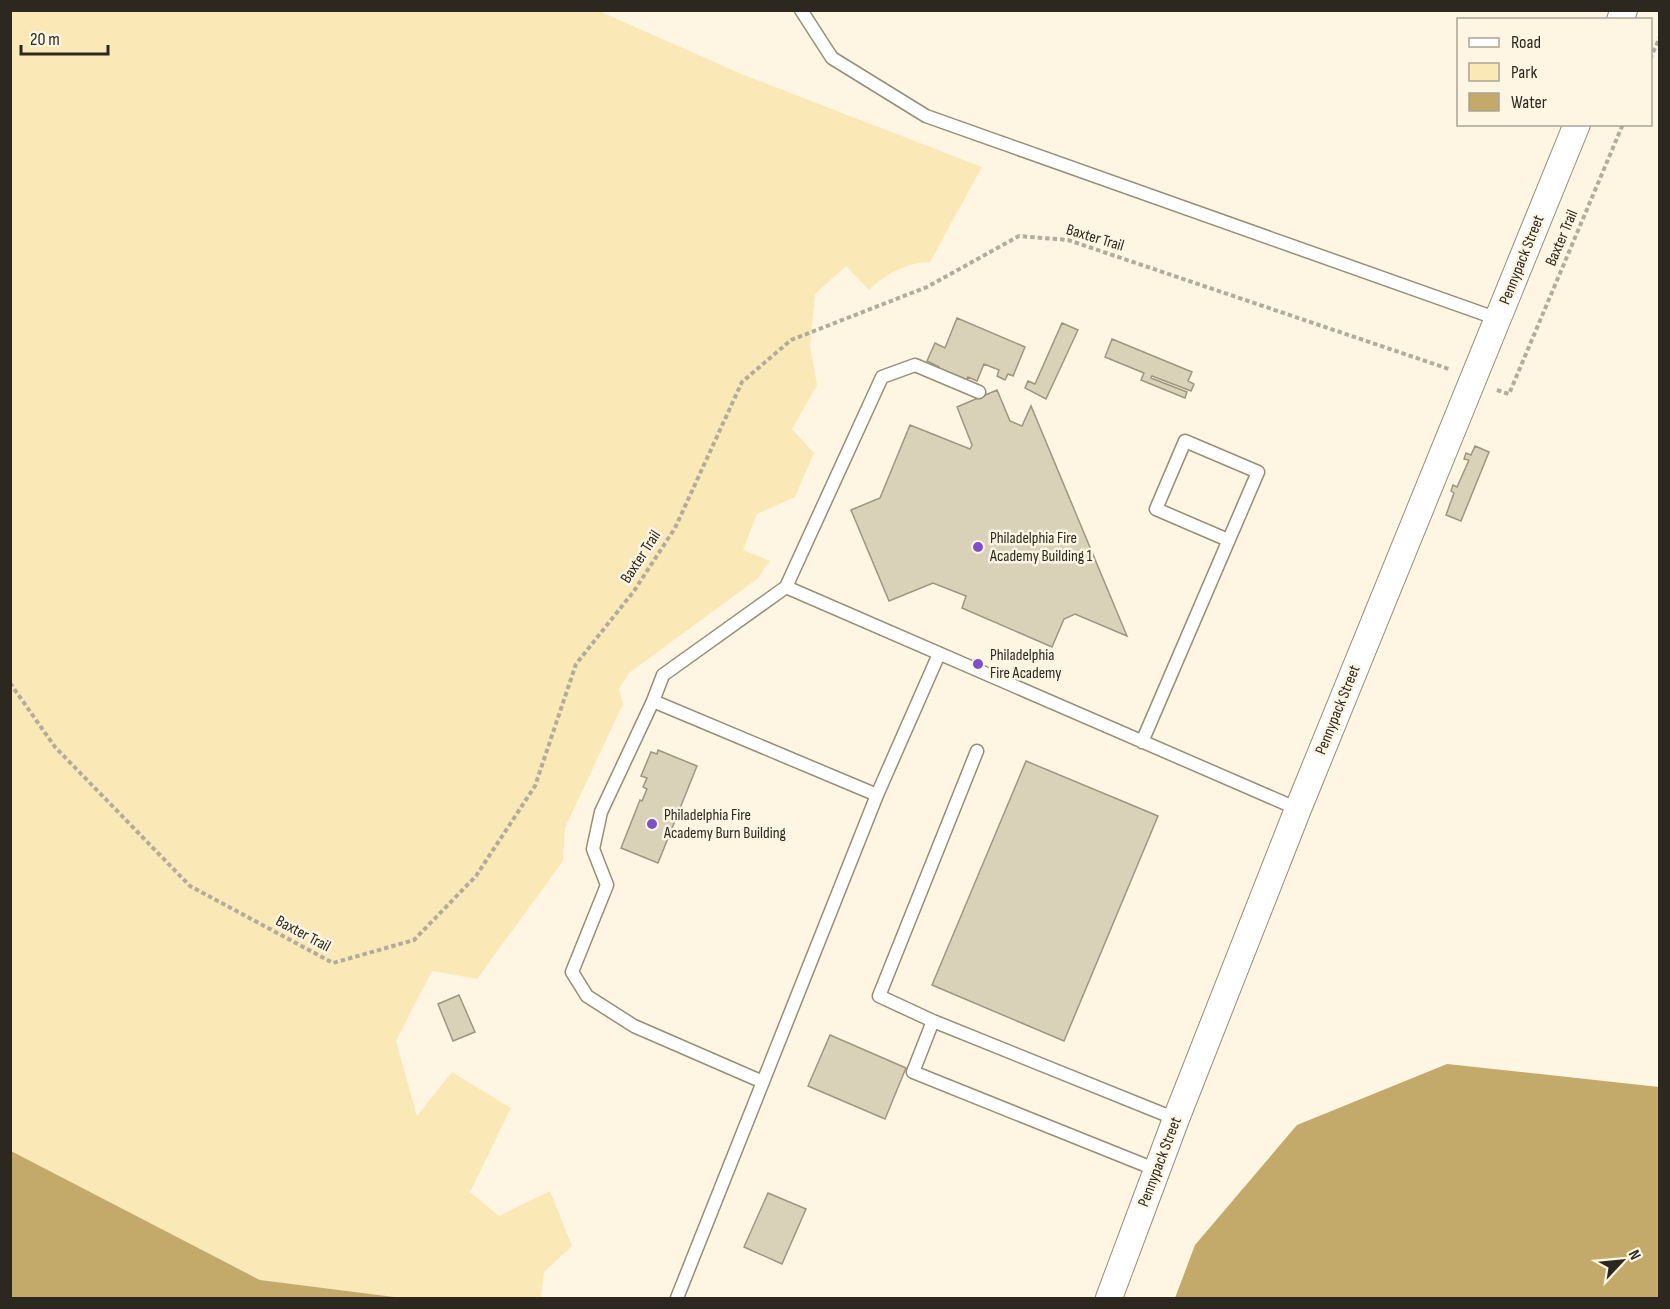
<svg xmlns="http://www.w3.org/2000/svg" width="1670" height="1309" font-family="'Sofia Sans Condensed',sans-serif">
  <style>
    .green { fill: #fbe8b7 }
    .water { fill: #c3aa6b }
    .building { fill: #dad1b9; stroke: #9e967f; stroke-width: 1.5 }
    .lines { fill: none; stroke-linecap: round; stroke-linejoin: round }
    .service-casing { stroke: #978e77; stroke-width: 15 }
    .minor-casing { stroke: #978e77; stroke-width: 28 }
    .path { stroke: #b3ac9d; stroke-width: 4; stroke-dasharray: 4.5 3; stroke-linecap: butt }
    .service { stroke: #fff; stroke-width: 12 }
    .minor { stroke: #fff; stroke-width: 26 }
    .poi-dot { fill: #804ec7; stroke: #fef6e3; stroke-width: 2 }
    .labels { text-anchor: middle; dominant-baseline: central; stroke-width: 5; stroke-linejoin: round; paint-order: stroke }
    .street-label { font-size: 16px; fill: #2c281f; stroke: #fef6e3 }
    .poi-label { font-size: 16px; fill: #2c281f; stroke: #fef6e3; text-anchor: start }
  </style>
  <rect width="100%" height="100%" fill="#fef6e3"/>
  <!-- green -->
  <path class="green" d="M 10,11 L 599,11 L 739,73 L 982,167 L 930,262 C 908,262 885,274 869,290 L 846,266 L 815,294 L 810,346 L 817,385 L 792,429 L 814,453 L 795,497 L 757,514 L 743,550 L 770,561 L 757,579 L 629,673 L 619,689 L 623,704 L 565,828 L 563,861 L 477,979 L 432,971 L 396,1041 L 417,1116 L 452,1072 L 511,1108 L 470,1192 L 499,1216 L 550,1191 L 572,1246 L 544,1272 L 541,1298 L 402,1298 L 260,1280 L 11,1151 Z"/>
  <!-- water -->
  <path class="water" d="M 1447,1064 L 1659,1087 L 1659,1298 L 1175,1298 L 1195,1245 L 1297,1125 Z
    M 11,1151 L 260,1280 L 402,1298 L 11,1298 Z"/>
  <!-- building -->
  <path class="building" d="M 957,318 L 1025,347 L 1013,376 L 1008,374 L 1005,380 L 997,376 L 999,370 L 984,364 L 977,381 L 968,377 L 966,382 L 938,370 L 939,367 L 927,361 L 935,343 L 945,348 Z
    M 1062,323 L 1078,330 L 1046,399 L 1025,388 L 1028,381 L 1035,384 Z
    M 1112,339 L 1192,372 L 1188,381 L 1194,384 L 1191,391 L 1152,376 L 1151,378 L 1187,392 L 1185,398 L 1141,380 L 1144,373 L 1105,357 Z
    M 997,390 L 1010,421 L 1022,426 L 1031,406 L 1127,636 L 1075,614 L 1064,619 L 1052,647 L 962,608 L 966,596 L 933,583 L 889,601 L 851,510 L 880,498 L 910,425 L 970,449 L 972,445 L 957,407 Z
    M 1475,446 L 1489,452 L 1461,521 L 1446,515 L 1454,493 L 1451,491 L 1453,485 L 1457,487 L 1469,460 L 1464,459 L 1466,453 L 1471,455 Z
    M 658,750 L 697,766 L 658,863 L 621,848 L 640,800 L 642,801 L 647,789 L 643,787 L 647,778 L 641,776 L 651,752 L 657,754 Z
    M 1026,761 L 1158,816 L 1064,1041 L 932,985 Z
    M 459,995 L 475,1032 L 453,1041 L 438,1004 Z
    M 830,1035 L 906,1068 L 885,1119 L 808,1086 Z
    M 768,1193 L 806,1209 L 782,1264 L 744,1247 Z"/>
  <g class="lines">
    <defs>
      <path id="service" d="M 801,10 L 832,58 L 926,116 L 1498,319
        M 786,587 L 882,377 L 915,365 L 979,392
        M 939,654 L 877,795 L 653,701 L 663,675 L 786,587 L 1298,809
        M 653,701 L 601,812 L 593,849 L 607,885 L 572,972 L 587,996 L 634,1026 L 763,1082
        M 1142,742 L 1258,472 L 1185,441 L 1156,509 L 1228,540
        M 933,1021 L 879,996 L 977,751
        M 1157,1170 L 913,1072 L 933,1021 L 1176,1119
        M 677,1298 L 877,795"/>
      <path id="minor" d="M 1620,20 L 1624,10
        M 1109,1298 L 1176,1119 L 1298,809 L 1577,124"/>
    </defs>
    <!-- service casing -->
    <use href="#service" class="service-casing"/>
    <!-- minor casing -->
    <use href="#minor" class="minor-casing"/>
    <!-- path -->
    <path class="path" d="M 1650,59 L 1660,37
      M 1497,390 L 1509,394 L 1623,124
      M 10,683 L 55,747 L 190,886 L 333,963 L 414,940 L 476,876 L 535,786 L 576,664 L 634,591 L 675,528 L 742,382 L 791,340 L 927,287 L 1019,236 L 1068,240 L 1449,369"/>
    <!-- service -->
    <use href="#service" class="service"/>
    <!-- minor -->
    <use href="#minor" class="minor"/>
  </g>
  <!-- markers -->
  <g class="poi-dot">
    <circle cx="978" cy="547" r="6"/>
    <circle cx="978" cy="664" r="6"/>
    <circle cx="652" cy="824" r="6"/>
  </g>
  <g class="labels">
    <!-- street labels -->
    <g class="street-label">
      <text transform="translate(1095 238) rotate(17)">Baxter Trail</text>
      <text transform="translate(1562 238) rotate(-67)">Baxter Trail</text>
      <text transform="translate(1522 260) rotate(-68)">Pennypack Street</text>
      <text transform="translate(641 557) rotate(-57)">Baxter Trail</text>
      <text transform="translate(1338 710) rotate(-68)">Pennypack Street</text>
      <text transform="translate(303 934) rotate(28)">Baxter Trail</text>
      <text transform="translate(1160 1162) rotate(-69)">Pennypack Street</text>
    </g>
    <!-- poi labels -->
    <g class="poi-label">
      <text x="990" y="538">Philadelphia Fire<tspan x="990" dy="18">Academy Building 1</tspan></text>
      <text x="990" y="655">Philadelphia<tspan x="990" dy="18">Fire Academy</tspan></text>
      <text x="664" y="815">Philadelphia Fire<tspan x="664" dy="18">Academy Burn Building</tspan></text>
    </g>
  </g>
  <!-- border -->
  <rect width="1670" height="1309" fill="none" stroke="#2c281f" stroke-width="24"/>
  <!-- legend -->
  <rect x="1457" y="18" width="195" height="108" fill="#fef6e3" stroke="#aaa495" stroke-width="1.5"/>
  <rect x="1469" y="38" width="30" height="9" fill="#ffffff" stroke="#aaa495" stroke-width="1.5"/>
  <text x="1511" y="48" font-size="18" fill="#2c281f">Road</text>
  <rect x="1469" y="63" width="30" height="18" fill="#fbe8b7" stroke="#aaa495" stroke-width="1.5"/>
  <text x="1511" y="78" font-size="18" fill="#2c281f">Park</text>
  <rect x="1469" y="93" width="30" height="18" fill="#c3aa6b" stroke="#aaa495" stroke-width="1.5"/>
  <text x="1511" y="108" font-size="18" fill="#2c281f">Water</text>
  <!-- north arrow -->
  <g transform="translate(1622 1261) rotate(64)" stroke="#fef6e3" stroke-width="4.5" paint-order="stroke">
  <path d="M0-4.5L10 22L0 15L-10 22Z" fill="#2c281f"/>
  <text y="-9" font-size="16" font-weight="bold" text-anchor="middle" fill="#2c281f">N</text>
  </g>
  <!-- scale -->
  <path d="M21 45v9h87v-9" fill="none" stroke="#2c281f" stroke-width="3"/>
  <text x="30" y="45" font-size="18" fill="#2c281f" stroke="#fef6e3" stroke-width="4.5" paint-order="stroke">20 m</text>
</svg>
